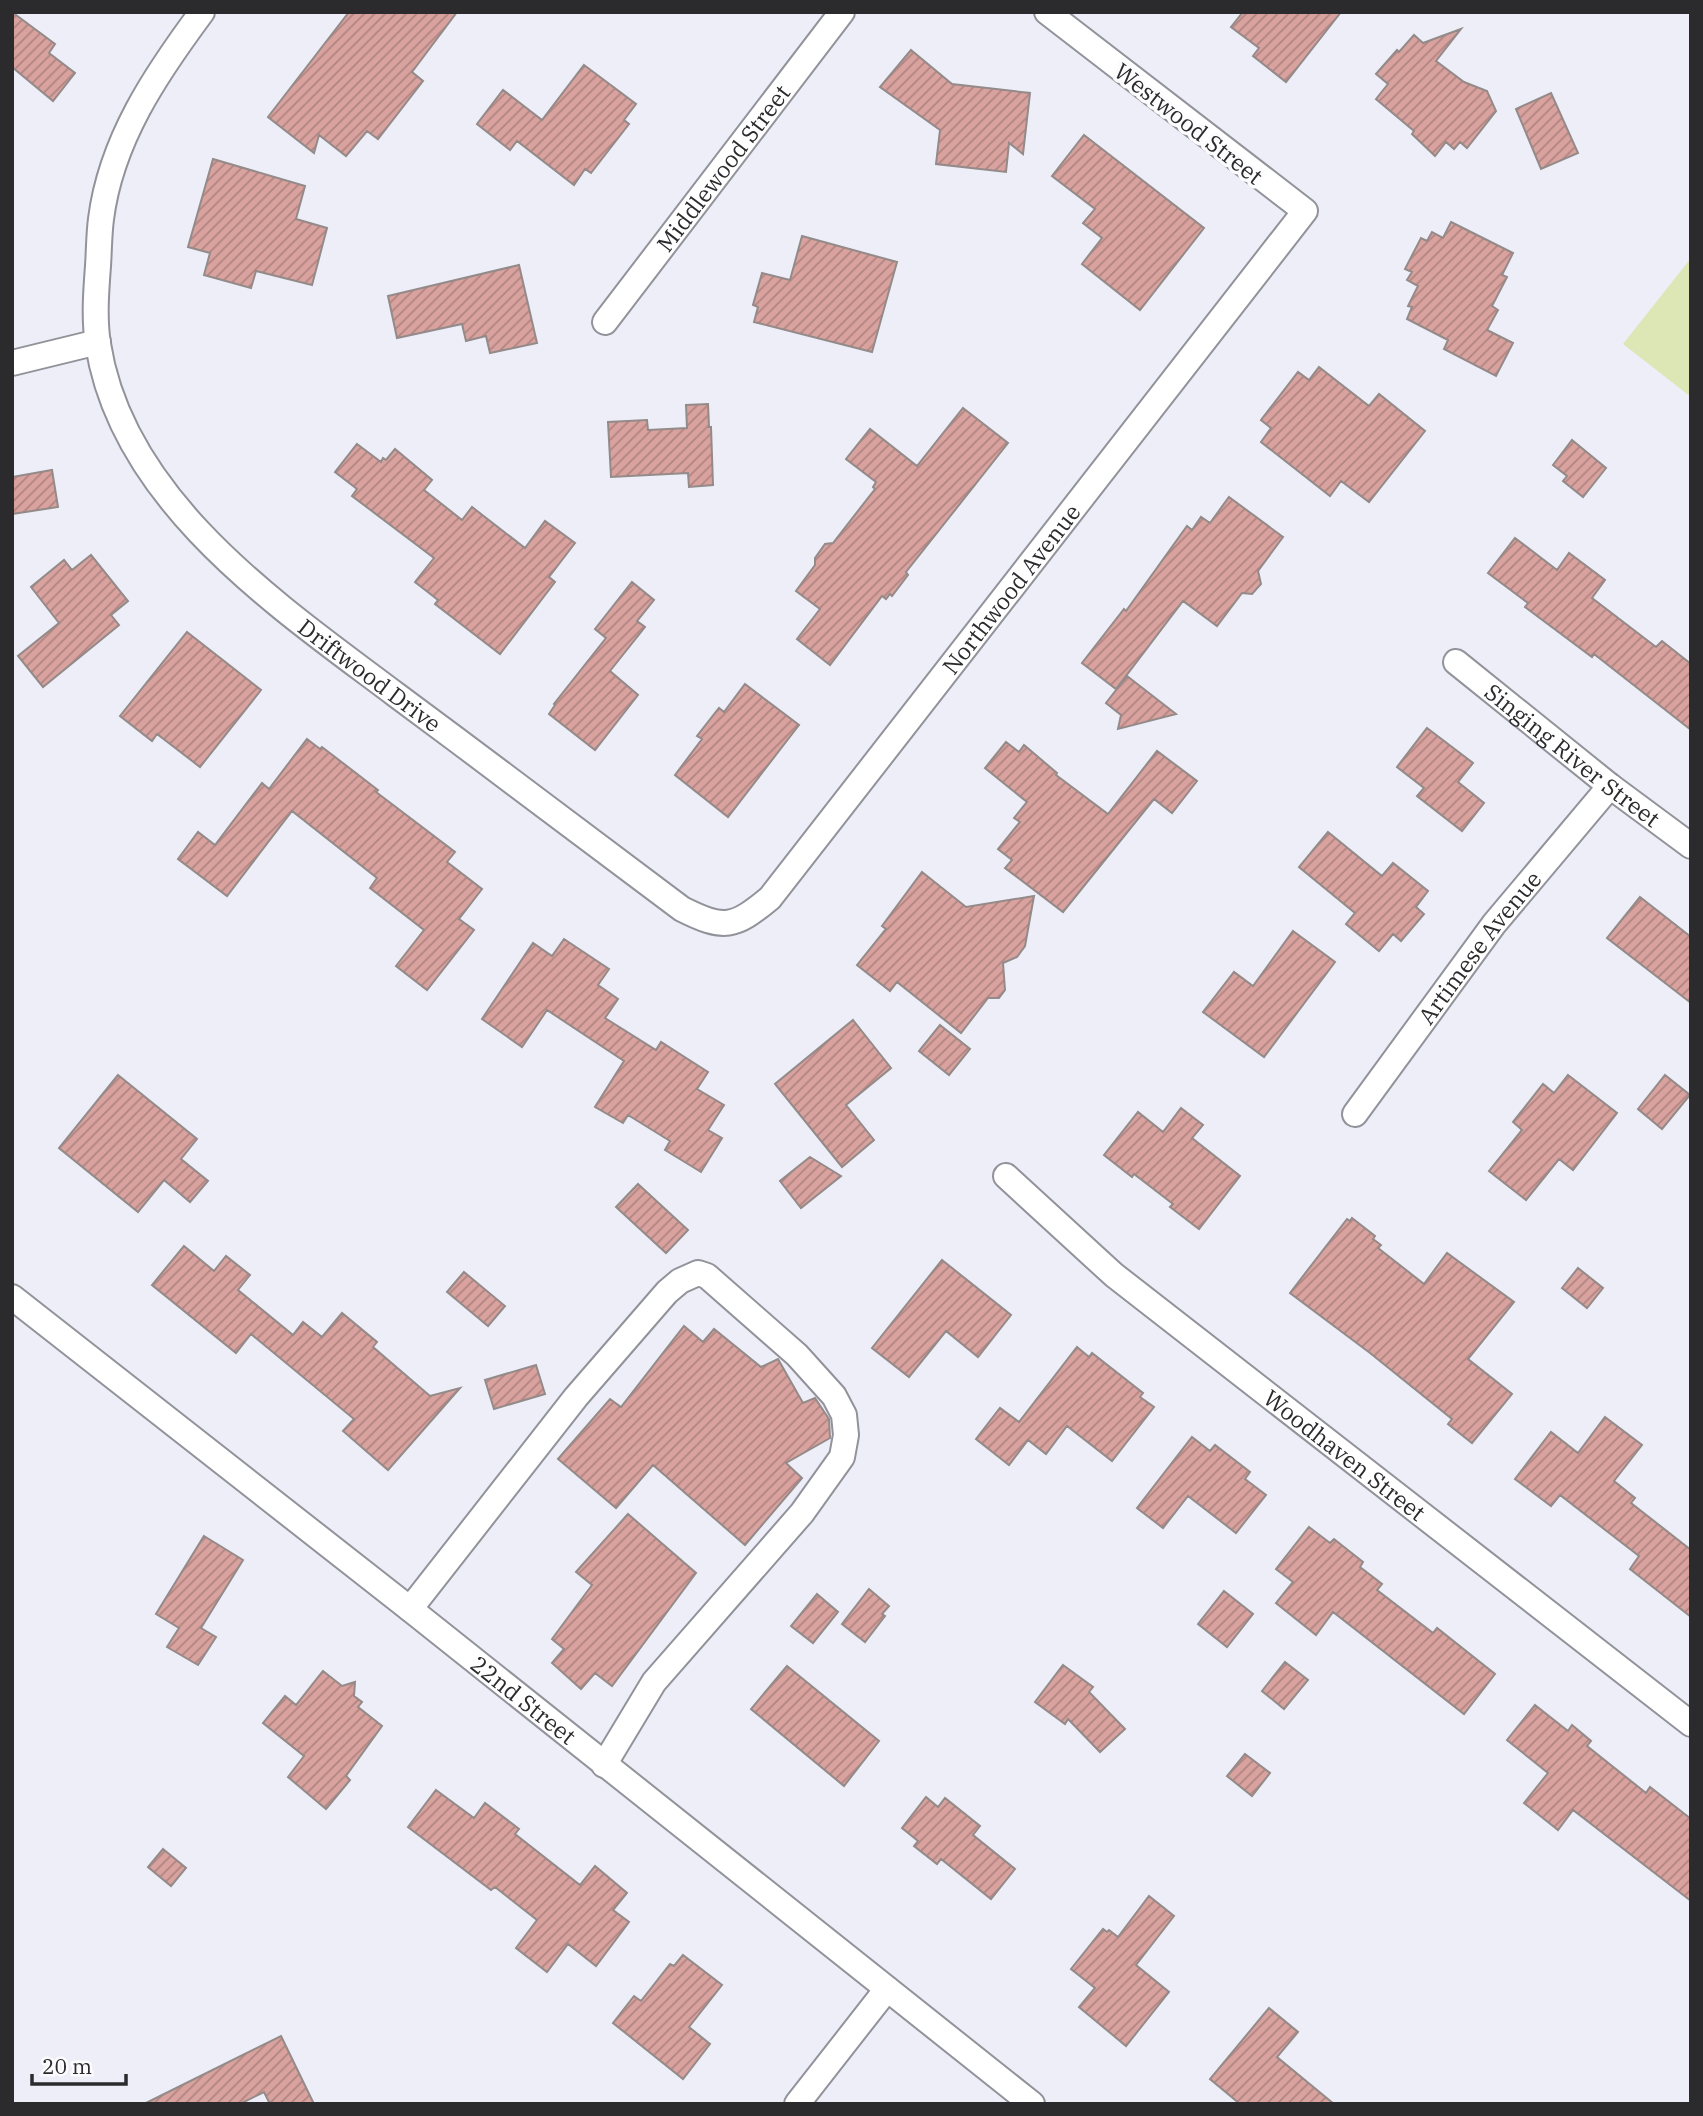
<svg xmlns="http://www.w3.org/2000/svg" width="1703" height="2116" font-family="'IBM Plex Serif',serif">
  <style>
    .green { fill: #dde7b6 }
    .building { fill: url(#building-hatch); stroke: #938a89; stroke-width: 2 }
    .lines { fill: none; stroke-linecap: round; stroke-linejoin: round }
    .minor-casing { stroke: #92939a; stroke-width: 28 }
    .minor { stroke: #fff; stroke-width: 24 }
    .labels { text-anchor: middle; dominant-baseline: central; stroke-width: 7; stroke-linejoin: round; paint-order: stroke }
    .street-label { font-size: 23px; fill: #2b2b2e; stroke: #fcfcfe }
  </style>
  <defs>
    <pattern id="building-hatch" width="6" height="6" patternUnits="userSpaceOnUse" patternTransform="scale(1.75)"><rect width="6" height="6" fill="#d9a29e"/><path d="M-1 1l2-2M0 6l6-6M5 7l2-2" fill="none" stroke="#b08481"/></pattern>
  </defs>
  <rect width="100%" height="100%" fill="#edeef7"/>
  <!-- green -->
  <path class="green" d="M 1691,258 L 1691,397 L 1623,344 Z"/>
  <!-- building -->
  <path class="building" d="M 12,12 L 55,44 L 49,53 L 75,73 L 53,101 L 12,67 Z
    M 349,12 L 457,12 L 412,72 L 423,81 L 378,139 L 367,131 L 346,156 L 319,135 L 314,153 L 268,117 Z
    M 1243,12 L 1341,12 L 1286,82 L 1253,56 L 1259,48 L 1231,27 Z
    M 1461,29 L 1436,61 L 1464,82 L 1487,91 L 1496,111 L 1467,148 L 1460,142 L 1454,149 L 1446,142 L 1435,156 L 1412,134 L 1414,131 L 1376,99 L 1388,84 L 1376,74 L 1397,50 L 1399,52 L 1414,35 L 1423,43 Z
    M 911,50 L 952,84 L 1030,93 L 1023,154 L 1009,143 L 1006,172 L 936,164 L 940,130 L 880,87 Z
    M 584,65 L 636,104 L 624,120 L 629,124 L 591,173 L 585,169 L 574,185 L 517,141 L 510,150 L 477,124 L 503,90 L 542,120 Z
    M 1551,93 L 1578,153 L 1541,169 L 1516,109 Z
    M 1084,135 L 1204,228 L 1140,310 L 1082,264 L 1102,238 L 1083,223 L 1095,209 L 1052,176 Z
    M 213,159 L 305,186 L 296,219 L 327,228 L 312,285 L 256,271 L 251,288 L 204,275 L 210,253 L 188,247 Z
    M 1451,222 L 1513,253 L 1502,275 L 1507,277 L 1492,306 L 1498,310 L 1487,330 L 1513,343 L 1496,376 L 1444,349 L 1448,340 L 1407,319 L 1412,307 L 1408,306 L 1418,286 L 1407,280 L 1412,272 L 1405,269 L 1421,238 L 1427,241 L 1432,232 L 1443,238 Z
    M 802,236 L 897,262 L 872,352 L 754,322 L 758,307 L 753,305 L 762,273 L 790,280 Z
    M 519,265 L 537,343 L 490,353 L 486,336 L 466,341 L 462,324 L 397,338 L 388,296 Z
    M 1319,367 L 1369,406 L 1379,394 L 1425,431 L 1369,502 L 1341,481 L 1330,496 L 1261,442 L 1271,428 L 1261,420 L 1298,372 L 1309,380 Z
    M 708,404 L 709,427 L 711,427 L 713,485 L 689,487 L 688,473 L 611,477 L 608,422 L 647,420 L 648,430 L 687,428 L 686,405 Z
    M 963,408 L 1008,443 L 906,572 L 908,575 L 892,596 L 890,594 L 886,599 L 882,596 L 830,665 L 797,639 L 820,609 L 796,591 L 815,565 L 815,558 L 825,544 L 833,543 L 875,489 L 873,487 L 876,482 L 846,459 L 870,429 L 917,466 Z
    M 1572,440 L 1606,468 L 1583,497 L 1563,481 L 1567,476 L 1553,465 Z
    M 357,444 L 381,462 L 383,458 L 386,460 L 395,449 L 432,480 L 424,490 L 462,520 L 472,507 L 525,548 L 545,521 L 575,543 L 549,577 L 555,582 L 500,654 L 435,604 L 438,600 L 415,582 L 434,558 L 352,496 L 357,489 L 335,472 Z
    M 52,470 L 58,507 L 12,514 L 12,477 Z
    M 1229,497 L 1283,537 L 1258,571 L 1261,584 L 1252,594 L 1242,593 L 1217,626 L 1183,601 L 1116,689 L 1082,663 L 1124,609 L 1126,611 L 1187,526 L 1192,530 L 1201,517 L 1210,523 Z
    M 1515,538 L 1557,570 L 1569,553 L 1605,580 L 1592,598 L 1656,647 L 1662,641 L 1691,664 L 1691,730 L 1594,654 L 1592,657 L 1525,607 L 1528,603 L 1488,573 Z
    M 91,555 L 128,601 L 111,615 L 119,625 L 43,687 L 18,656 L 59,623 L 31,587 L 64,560 L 72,570 Z
    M 632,582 L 654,600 L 637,621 L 645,627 L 610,671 L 638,695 L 595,750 L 549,714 L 555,705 L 554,704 L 606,638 L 595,629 Z
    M 187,632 L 261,690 L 200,767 L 157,734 L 152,741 L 120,716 Z
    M 1127,676 L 1176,714 L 1118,729 L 1121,715 L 1106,703 Z
    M 745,684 L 799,725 L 728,817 L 675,775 L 702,739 L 697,736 L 719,708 L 724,712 Z
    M 1427,728 L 1473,763 L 1458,782 L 1484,803 L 1462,831 L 1417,796 L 1424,788 L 1397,767 Z
    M 307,739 L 320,749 L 322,747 L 378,790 L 376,792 L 455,852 L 447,862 L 482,889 L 459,919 L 474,930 L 427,990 L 396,966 L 424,930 L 370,888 L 377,878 L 292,811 L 227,896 L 178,859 L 198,832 L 215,845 L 262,783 L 269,789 Z
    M 1006,742 L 1019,752 L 1024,745 L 1057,773 L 1056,775 L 1108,814 L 1157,751 L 1197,781 L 1172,813 L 1154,799 L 1063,912 L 1005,868 L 1012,860 L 998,849 L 1020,822 L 1014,818 L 1027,802 L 985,768 Z
    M 1328,832 L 1382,876 L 1393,863 L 1428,891 L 1416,907 L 1424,914 L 1401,941 L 1393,934 L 1379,951 L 1346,924 L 1355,913 L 1299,867 Z
    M 922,872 L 966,907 L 1034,896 L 1025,946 L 1017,957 L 1003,963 L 1005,990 L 999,998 L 988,998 L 961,1033 L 897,982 L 890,991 L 857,965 L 886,929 L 882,926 Z
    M 1640,897 L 1691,937 L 1691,1003 L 1607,938 Z
    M 1293,931 L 1335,962 L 1264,1057 L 1203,1012 L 1234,972 L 1253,986 Z
    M 564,939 L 609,969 L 598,985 L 618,999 L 605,1018 L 656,1050 L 661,1042 L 708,1072 L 697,1089 L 724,1105 L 708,1130 L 722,1138 L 701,1172 L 665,1150 L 670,1141 L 628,1115 L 623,1123 L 595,1107 L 624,1061 L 547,1010 L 522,1047 L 482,1019 L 533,943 L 552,956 Z
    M 853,1020 L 891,1068 L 846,1105 L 874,1140 L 842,1167 L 775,1084 Z
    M 940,1025 L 970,1049 L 949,1075 L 919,1051 Z
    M 118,1075 L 197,1139 L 181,1159 L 208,1181 L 190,1202 L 164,1180 L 138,1212 L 59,1148 Z
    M 1568,1075 L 1617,1113 L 1573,1170 L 1559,1159 L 1526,1200 L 1489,1171 L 1522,1130 L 1513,1122 L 1543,1084 L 1554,1093 Z
    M 1665,1075 L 1690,1095 L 1662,1129 L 1638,1109 Z
    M 1181,1108 L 1203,1125 L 1192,1138 L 1240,1176 L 1199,1229 L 1170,1207 L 1173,1204 L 1134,1174 L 1132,1177 L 1104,1155 L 1138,1112 L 1163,1132 Z
    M 810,1157 L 841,1176 L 801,1208 L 780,1181 Z
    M 638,1184 L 688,1230 L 666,1253 L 616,1207 Z
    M 1352,1218 L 1375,1236 L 1373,1239 L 1381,1245 L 1378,1248 L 1424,1284 L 1447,1253 L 1514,1302 L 1468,1359 L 1512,1394 L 1472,1443 L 1448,1424 L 1452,1419 L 1370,1353 L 1290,1293 L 1347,1219 L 1350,1221 Z
    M 184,1246 L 214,1271 L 226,1256 L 250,1275 L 238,1290 L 293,1335 L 303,1322 L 322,1337 L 342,1313 L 377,1342 L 373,1347 L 430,1396 L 460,1388 L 388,1470 L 343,1431 L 354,1419 L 251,1334 L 236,1353 L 152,1285 Z
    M 942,1260 L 1011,1315 L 978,1357 L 946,1331 L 909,1377 L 872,1348 Z
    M 1578,1268 L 1603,1288 L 1587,1308 L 1562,1288 Z
    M 464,1272 L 505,1306 L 488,1326 L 447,1292 Z
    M 684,1326 L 703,1342 L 714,1329 L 761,1367 L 778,1359 L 803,1403 L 815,1398 L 829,1419 L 830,1438 L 786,1463 L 802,1478 L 745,1545 L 653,1465 L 616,1508 L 558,1459 L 610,1399 L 621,1407 Z
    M 1077,1347 L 1089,1357 L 1092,1353 L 1143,1393 L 1140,1397 L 1154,1407 L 1112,1461 L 1067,1426 L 1046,1454 L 1028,1440 L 1009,1465 L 976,1439 L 1000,1408 L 1019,1422 Z
    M 536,1365 L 545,1394 L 494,1409 L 485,1380 Z
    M 1605,1417 L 1642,1445 L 1614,1481 L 1635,1498 L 1631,1503 L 1691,1550 L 1691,1617 L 1630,1569 L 1639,1556 L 1560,1495 L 1551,1506 L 1515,1479 L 1551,1432 L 1578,1453 Z
    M 1192,1437 L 1210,1451 L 1215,1445 L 1250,1472 L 1245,1479 L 1266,1495 L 1236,1533 L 1188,1496 L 1163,1528 L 1137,1508 Z
    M 628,1514 L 696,1573 L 612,1686 L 595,1673 L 581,1689 L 552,1663 L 564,1649 L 552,1639 L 592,1585 L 576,1572 Z
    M 1309,1527 L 1330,1543 L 1334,1539 L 1363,1562 L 1360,1567 L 1382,1584 L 1377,1590 L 1433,1633 L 1437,1628 L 1495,1674 L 1464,1714 L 1333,1612 L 1316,1635 L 1276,1603 L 1293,1582 L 1276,1569 Z
    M 204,1536 L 243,1560 L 201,1628 L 216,1637 L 198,1665 L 167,1647 L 179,1628 L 156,1614 Z
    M 869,1589 L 889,1606 L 882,1614 L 885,1616 L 865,1642 L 842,1624 Z
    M 1224,1591 L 1253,1614 L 1227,1647 L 1198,1624 Z
    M 817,1594 L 838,1612 L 813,1643 L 791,1626 Z
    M 1285,1662 L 1308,1680 L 1284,1709 L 1262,1691 Z
    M 1063,1665 L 1093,1687 L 1089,1692 L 1125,1729 L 1100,1752 L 1068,1719 L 1065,1724 L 1035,1702 Z
    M 787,1666 L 879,1741 L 844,1786 L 751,1709 Z
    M 323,1671 L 342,1686 L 355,1682 L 354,1696 L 362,1702 L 358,1707 L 382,1726 L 346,1776 L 350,1780 L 326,1809 L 288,1777 L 304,1756 L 263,1723 L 285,1696 L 296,1705 Z
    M 1535,1705 L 1568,1731 L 1572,1725 L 1591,1741 L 1587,1746 L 1646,1793 L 1650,1787 L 1691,1819 L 1691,1901 L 1573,1810 L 1558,1830 L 1524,1803 L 1548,1773 L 1507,1740 Z
    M 1245,1754 L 1270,1773 L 1252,1796 L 1227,1776 Z
    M 436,1790 L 474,1818 L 485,1803 L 519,1829 L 515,1834 L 580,1885 L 595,1866 L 627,1893 L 613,1910 L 629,1922 L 596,1966 L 568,1944 L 547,1972 L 516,1948 L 537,1920 L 495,1887 L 491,1890 L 408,1827 Z
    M 926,1797 L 938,1807 L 945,1798 L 980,1826 L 973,1835 L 1015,1869 L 991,1899 L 941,1859 L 937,1864 L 914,1846 L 918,1841 L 902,1828 Z
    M 163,1849 L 186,1868 L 171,1886 L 148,1867 Z
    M 1149,1896 L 1174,1916 L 1136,1965 L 1169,1992 L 1126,2046 L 1079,2007 L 1095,1988 L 1071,1969 L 1103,1929 L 1107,1932 L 1109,1930 L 1118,1937 Z
    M 683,1955 L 722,1985 L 689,2027 L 710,2044 L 683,2079 L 613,2023 L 634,1996 L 641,2001 L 670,1964 L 674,1966 Z
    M 1269,2008 L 1298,2032 L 1277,2057 L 1334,2104 L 1240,2104 L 1210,2079 Z
    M 281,2036 L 314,2104 L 270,2104 L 264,2092 L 240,2104 L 144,2104 Z"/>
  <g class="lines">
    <defs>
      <g id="minor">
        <path id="s1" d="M 202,12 C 156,74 111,140 101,219 C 99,234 99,251 98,266 C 96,292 94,319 98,344 C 122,501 278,606 395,694 C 491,765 586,837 682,909 C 724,930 734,928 770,898 L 1305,211 L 1047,12"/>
        <path id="s2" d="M 605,322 L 842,12"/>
        <path d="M 12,363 L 98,342"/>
        <path id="s3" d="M 1456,662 L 1610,786 L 1691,846"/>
        <path id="s4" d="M 1355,1114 L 1494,924 L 1610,786"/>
        <path id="s5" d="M 1006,1176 L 1114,1275 L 1691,1724"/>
        <path id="s6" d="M 12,1297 L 410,1609 L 1032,2104"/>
        <path d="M 410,1609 L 576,1397 L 667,1292 L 680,1281 L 698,1273 L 707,1276 L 797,1355 L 834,1396 L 844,1415 L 846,1435 L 842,1457 L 802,1513 L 654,1682 L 604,1765"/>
        <path d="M 797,2104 L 887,1989"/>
      </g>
    </defs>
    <!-- minor casing -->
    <use href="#minor" class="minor-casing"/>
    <!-- minor -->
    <use href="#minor" class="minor"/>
  </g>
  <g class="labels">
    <!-- street labels -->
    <g class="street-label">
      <text transform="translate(1189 123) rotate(38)">Westwood Street</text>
      <text stroke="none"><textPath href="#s2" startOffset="194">Middlewood Street</textPath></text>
      <text stroke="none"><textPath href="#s1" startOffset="1678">Northwood Avenue</textPath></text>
      <text stroke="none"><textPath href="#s1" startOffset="798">Driftwood Drive</textPath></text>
      <text stroke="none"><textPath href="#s3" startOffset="149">Singing River Street</textPath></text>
      <text stroke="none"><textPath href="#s4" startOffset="208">Artimese Avenue</textPath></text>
      <text stroke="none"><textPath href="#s5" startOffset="439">Woodhaven Street</textPath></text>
      <text stroke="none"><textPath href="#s6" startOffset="651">22nd Street</textPath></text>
    </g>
  </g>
  <!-- border -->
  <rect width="1703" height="2116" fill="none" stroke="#2b2b2e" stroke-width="28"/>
  <!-- scale -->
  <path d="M32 2074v10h94v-10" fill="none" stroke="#2b2b2e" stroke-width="3.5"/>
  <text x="42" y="2074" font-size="21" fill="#2b2b2e" stroke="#fcfcfe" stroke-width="5" paint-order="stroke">20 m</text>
</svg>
